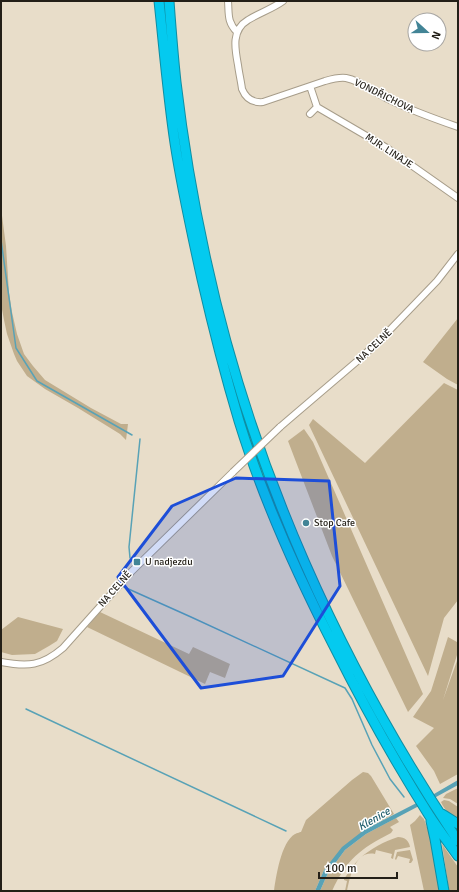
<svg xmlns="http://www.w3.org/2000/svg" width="459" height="892" font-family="Signika,sans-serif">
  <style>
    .green { fill: #c0ae8d }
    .water { fill: #58a2b6 }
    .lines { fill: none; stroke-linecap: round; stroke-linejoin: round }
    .stream { stroke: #58a2b6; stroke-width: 1.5 }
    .minor-casing { stroke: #a79d8a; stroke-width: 8 }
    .highway-casing { stroke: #0f8ea3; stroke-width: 11 }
    .minor { stroke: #fff; stroke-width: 6 }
    .highway { stroke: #04caef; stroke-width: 9 }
    .minor-bridge-casing { stroke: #a79d8a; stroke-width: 8; stroke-linecap: butt }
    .minor-bridge { stroke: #fff; stroke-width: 6 }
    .marked { fill: #1d4ed8; fill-opacity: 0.2; stroke: #1d4ed8; stroke-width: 3; stroke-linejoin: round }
    .poi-dot { fill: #428496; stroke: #fff; stroke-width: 1.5 }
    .labels { text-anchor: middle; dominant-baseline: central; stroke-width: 3; stroke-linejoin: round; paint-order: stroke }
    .street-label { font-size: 10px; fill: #231f17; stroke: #fff }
    .poi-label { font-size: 10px; fill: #231f17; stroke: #fff; text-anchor: start }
    .water-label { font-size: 11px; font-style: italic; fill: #24606f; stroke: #fff }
  </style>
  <rect width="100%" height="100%" fill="#e8ddc9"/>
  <!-- green -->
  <path class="green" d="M 1,208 L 6,246 L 9,293 L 12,312 L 17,334 L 24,354 L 33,366 L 45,380 L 91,408 L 121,424 L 128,424 L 126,440 L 120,434 L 78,408 L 45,389 L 27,376 L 17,361 L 14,354 L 7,334 L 4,320 L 1,304 Z
    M 458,318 L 458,385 L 447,379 L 423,362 Z
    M 444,383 L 458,390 L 458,600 L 444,618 L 428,676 L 309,425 L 313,419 L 365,463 Z
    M 304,429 L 313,442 L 423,694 L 408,712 L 332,556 L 288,441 Z
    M 100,612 L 189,654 L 193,647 L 230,664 L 225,678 L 210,672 L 205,684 L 87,627 Z
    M 18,617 L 63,629 L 57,641 L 49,646 L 35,654 L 12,655 L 1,652 L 1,630 Z
    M 448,637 L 457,642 L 457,655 L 443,700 L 458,658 L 458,774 L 440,784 L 434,771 L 416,746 L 434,728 L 413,717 L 431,691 Z
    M 363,772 L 368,773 L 371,776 L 394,814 L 364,830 L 324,870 L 315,891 L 274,891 C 276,877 281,842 295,834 C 295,834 300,832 301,832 L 306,820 L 352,780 Z
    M 458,788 L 458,804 L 450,799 L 443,798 L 446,794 Z
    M 444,800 L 449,801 L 458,807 L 458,820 C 451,815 445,811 441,802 Z
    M 420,815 L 424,819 L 430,836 L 439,891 L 424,891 L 410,825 L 415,821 Z
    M 396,818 L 399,822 L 390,827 L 393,830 L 391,833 C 360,849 347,859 332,891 L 320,891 L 328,873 L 345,850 L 366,834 Z
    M 398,837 C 405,837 409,841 410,847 L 395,850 L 393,859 L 391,858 L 392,854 L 376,850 L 375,854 C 355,850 350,877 347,891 L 345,891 L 347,881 L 344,880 L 344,879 C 349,872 353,865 359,859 C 370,849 385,841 398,837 Z
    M 442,844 L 458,867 L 458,891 L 449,891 Z
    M 410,850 L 413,860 L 411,863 L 409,863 L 410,859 L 398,856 L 396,860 L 395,859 L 397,852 Z"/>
  <!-- water -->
  <path class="water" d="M 458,780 L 458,785 L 436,797 L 366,834 L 345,850 L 328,873 L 320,891 L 315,891 L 324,870 L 342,847 L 364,830 L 434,794 Z"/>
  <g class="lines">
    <!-- stream -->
    <path class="stream" d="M 1,240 L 16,348 L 37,381 L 132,435
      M 130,558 L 129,547 L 140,439
      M 124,587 L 191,617 L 345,688 L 352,699 L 372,745 L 390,779 L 404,797
      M 26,709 L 286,831"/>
    <defs>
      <path id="minor" d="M 228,1 C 229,14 227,22 237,32
        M 283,1 C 272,9 259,13 248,20 C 231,30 235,49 238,65 C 239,73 241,81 242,89 C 246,99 253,103 263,102 L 325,81 C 332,79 339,77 346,78 C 362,81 375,93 390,100 C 412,111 435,119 458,127
        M 310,86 L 317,107 L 387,148 L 458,198
        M 310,114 L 317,107
        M 280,427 L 294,415 L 362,357 L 384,336 L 437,281 L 458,254
        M 1,662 C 28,667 42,666 63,648 L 131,572 L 233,472"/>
      <path id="highway" d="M 159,1 C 164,48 168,96 175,143 C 182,189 192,234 202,279 C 213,327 225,374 239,421 C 263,499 297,574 334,646 C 363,704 394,760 429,815 C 438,829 448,842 458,856
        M 169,1 C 171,28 173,55 176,82 C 183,142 193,201 206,260 C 251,468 340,665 458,841
        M 442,814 L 458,824
        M 431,821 L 435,839 L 444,891"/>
    </defs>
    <!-- minor casing -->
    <use href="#minor" class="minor-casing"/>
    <!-- highway casing -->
    <use href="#highway" class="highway-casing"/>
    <!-- minor -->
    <use href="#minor" class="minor"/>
    <!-- highway -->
    <use href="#highway" class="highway"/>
    <defs>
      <path id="minor-bridge" d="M 233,472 L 280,427"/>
    </defs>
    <!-- minor-bridge casing -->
    <use href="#minor-bridge" class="minor-bridge-casing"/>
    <!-- minor-bridge -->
    <use href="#minor-bridge" class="minor-bridge"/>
  </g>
  <!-- marked area -->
  <path class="marked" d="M 236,478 L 329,481 L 340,586 L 283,676 L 201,688 L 118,577 L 172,506 Z"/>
  <!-- markers -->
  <g class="poi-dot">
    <circle cx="306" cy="523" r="4"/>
    <rect x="133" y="558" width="8" height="8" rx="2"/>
  </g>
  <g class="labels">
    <!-- street labels -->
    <g class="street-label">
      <text transform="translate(384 96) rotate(26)">VONDŘICHOVA</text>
      <text transform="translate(389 151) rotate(33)">MJR. LINAJE</text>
      <text transform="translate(374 346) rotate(-43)">NA CELNĚ</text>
      <text transform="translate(115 589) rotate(-48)">NA CELNĚ</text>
    </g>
    <!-- poi labels -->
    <g class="poi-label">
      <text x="314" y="523">Stop Cafe</text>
      <text x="145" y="562">U nadjezdu</text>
    </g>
    <!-- water labels -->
    <g class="water-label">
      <text transform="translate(374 819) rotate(-30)">Klenice</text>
    </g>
  </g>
  <!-- border -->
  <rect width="459" height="892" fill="none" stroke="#231f17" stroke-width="4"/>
  <!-- north arrow -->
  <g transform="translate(427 32) rotate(111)"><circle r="19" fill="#ffffff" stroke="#a7a5a2"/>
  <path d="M0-3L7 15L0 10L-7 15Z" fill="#428496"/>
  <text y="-6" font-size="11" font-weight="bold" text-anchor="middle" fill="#231f17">N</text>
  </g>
  <!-- scale -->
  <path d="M319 872v6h78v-6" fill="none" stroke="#231f17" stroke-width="2"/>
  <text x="325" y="872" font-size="12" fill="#231f17" stroke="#ffffff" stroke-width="3" paint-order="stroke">100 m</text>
</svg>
